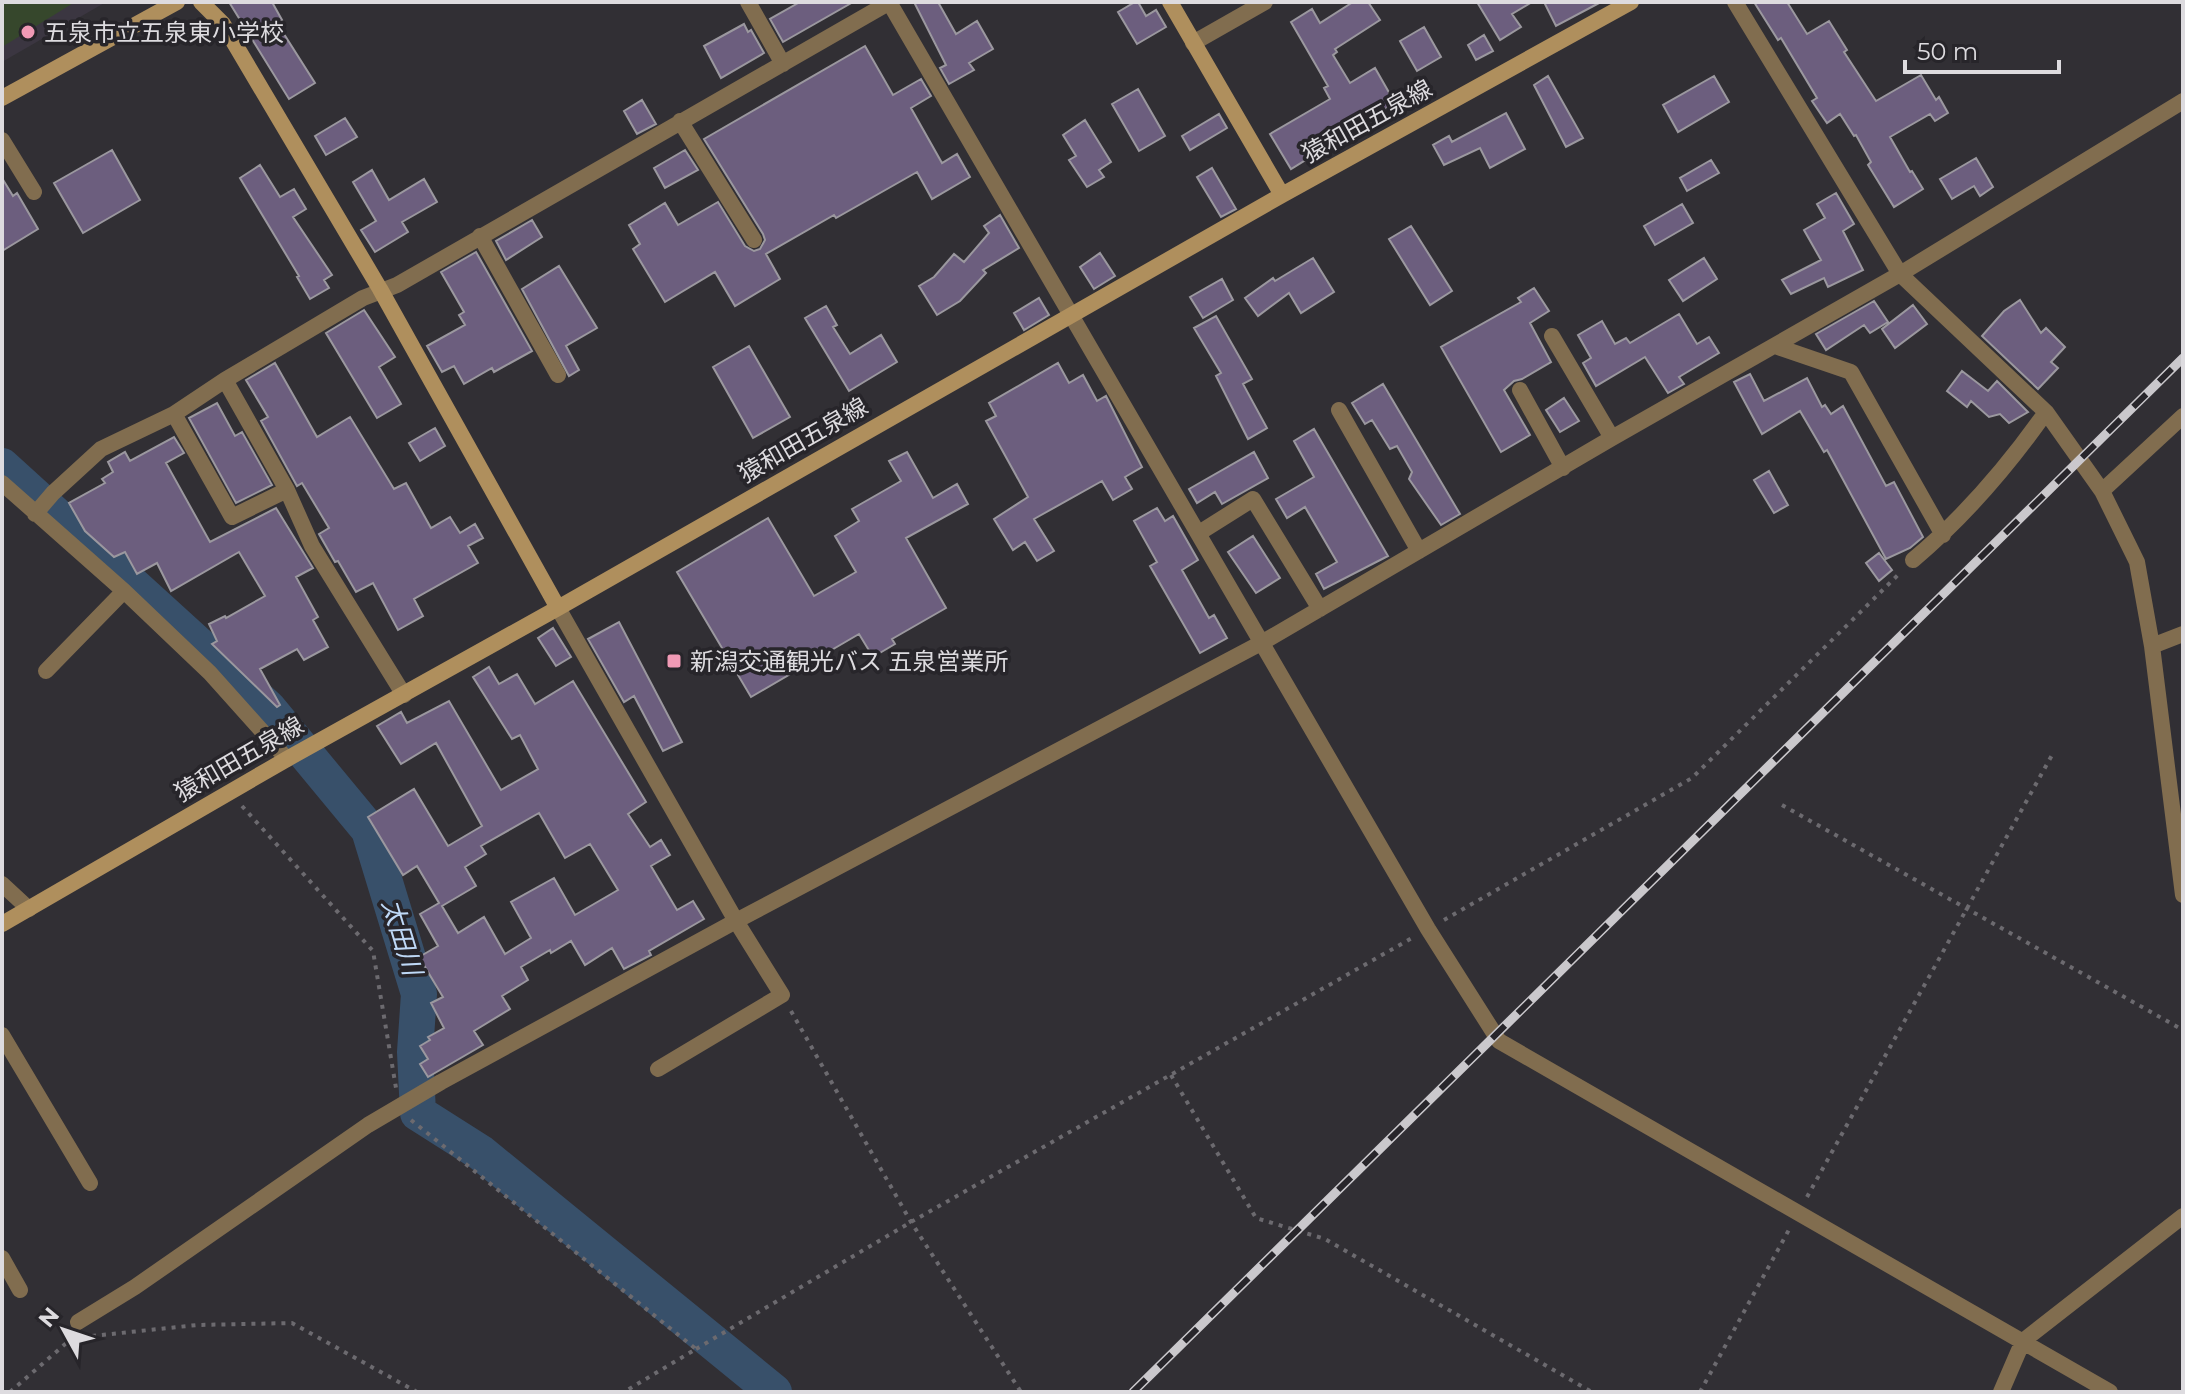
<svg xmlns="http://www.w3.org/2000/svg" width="2185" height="1394" font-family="Montserrat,'Noto Sans JP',sans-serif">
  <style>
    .built { fill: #3b3641 }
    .green { fill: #36472c }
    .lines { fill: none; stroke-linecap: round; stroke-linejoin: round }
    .river { stroke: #38506a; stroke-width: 36 }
    .building { fill: #6c5e7e; stroke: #9b989f; stroke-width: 2; fill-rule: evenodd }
    .path { stroke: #6c6a6f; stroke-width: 4; stroke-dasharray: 4 6; stroke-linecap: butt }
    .street { stroke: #816d4f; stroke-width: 16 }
    .secondary { stroke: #af8f5d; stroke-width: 16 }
    .rail-casing { stroke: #cac8cc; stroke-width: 9 }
    .rail { stroke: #27252a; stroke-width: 6; stroke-dasharray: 18; stroke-linecap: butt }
    .poi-dot { fill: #f09ab5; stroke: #27252a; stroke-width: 3 }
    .labels { text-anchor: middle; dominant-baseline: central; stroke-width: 7; stroke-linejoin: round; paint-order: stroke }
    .poi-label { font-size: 24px; fill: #dddbdf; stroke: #27252a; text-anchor: start }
    .street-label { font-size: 24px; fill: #dddbdf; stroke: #27252a }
    .water-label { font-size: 26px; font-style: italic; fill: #bfd9f7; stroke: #27252a }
  </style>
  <rect width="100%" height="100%" fill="#312f34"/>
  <!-- built -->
  <path class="built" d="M 2,2 L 106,2 L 2,62 Z"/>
  <!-- green -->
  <path class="green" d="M 2,2 L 75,2 L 2,47 Z"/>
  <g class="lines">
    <!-- river -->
    <path class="river" d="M 2,466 L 268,708 L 369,830 L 419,994 L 415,1052 L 418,1113 L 481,1153 L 774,1392"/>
  </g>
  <!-- building -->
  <path class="building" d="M 229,2 L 272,2 L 282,20 L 277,23 L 315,83 L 289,99 Z
    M 800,2 L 853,2 L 783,42 L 770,19 Z
    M 914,2 L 938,2 L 956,34 L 977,21 L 993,49 L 969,63 L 974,70 L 949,84 L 940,68 L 946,65 Z
    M 1135,2 L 1138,2 L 1146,16 L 1156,10 L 1166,27 L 1137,44 L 1118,12 Z
    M 1353,2 L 1368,2 L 1380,20 L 1335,49 L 1337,52 L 1333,55 L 1350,83 L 1375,68 L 1395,103 L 1310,154 L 1312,156 L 1291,169 L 1270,134 L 1330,99 L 1324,88 L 1328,86 L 1291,22 L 1312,9 L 1320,23 Z
    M 1477,2 L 1532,2 L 1512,14 L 1521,27 L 1500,40 Z
    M 1544,2 L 1601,2 L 1556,26 Z
    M 1754,2 L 1787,2 L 1807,34 L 1829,21 L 1847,50 L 1844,52 L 1876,101 L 1921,75 L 1936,100 L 1939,97 L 1948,113 L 1935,121 L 1930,114 L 1890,137 L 1910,172 L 1912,171 L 1923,189 L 1894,207 L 1868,165 L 1871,162 L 1856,135 L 1854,136 L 1840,114 L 1827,123 L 1812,101 L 1817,98 L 1781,38 L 1778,40 Z
    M 744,24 L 748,32 L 751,30 L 764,53 L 721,78 L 704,46 Z
    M 1424,27 L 1441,57 L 1417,71 L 1400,41 Z
    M 1484,35 L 1493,51 L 1476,60 L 1468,45 Z
    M 865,46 L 893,95 L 921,79 L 931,96 L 911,108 L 942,163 L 957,154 L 970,177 L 932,199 L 917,172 L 836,218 L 834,215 L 766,254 L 780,279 L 735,306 L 715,272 L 665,302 L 633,249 L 640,244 L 629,225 L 665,203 L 678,225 L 718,202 L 745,246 L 754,251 L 760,249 L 765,240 L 763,234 L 704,139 Z
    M 1548,76 L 1583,138 L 1566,147 L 1534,85 Z
    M 1714,76 L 1729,102 L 1678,132 L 1663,105 Z
    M 1138,89 L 1165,136 L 1139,151 L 1112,104 Z
    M 642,100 L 656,124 L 637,134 L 624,111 Z
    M 1506,113 L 1525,149 L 1490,168 L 1480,148 L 1444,165 L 1433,145 L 1449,136 L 1452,142 Z
    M 1219,114 L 1227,128 L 1190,150 L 1182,136 Z
    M 345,118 L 357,137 L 326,155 L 315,136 Z
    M 1085,120 L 1111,162 L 1099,170 L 1104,177 L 1087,187 L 1069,160 L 1076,156 L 1063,135 Z
    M 112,150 L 140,200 L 83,233 L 54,183 Z
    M 685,150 L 698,170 L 665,188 L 654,168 Z
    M 1976,158 L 1993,187 L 1980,196 L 1974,186 L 1952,199 L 1940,179 Z
    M 1711,160 L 1719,173 L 1687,191 L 1680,178 Z
    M 260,165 L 280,197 L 294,189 L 306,209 L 293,217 L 332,275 L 324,280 L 329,288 L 310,299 L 297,277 L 299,276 L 240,178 Z
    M 1212,168 L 1236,209 L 1221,217 L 1197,177 Z
    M 372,170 L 389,200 L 424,179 L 437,202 L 402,222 L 408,232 L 375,252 L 361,230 L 376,221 L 353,182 Z
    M 2,178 L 13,196 L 17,193 L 38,229 L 2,251 Z
    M 1836,193 L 1854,224 L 1843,231 L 1863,270 L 1828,287 L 1824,278 L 1791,294 L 1782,280 L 1821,260 L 1804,230 L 1825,218 L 1817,204 Z
    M 1682,204 L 1693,223 L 1655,245 L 1644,226 Z
    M 1000,215 L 1019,248 L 983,270 L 986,273 L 960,301 L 937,315 L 919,286 L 934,277 L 954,254 L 964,262 L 989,233 L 984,226 Z
    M 532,220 L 542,237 L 506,260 L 496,241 Z
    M 1411,226 L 1452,291 L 1430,305 L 1389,239 Z
    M 476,252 L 532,351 L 494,372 L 492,368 L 464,384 L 454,366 L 442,372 L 427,346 L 465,325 L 459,315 L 464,312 L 441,272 Z
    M 1100,253 L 1115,276 L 1094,289 L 1080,267 Z
    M 1313,258 L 1334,292 L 1301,313 L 1289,293 L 1258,316 L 1245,298 L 1273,278 L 1275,281 Z
    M 1704,258 L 1717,279 L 1683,301 L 1669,280 Z
    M 559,266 L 597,328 L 566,346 L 579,370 L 569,376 L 522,289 Z
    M 1222,279 L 1233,300 L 1203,318 L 1190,297 Z
    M 1534,288 L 1549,311 L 1530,323 L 1551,362 L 1522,379 L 1514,381 L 1504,390 L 1530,435 L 1501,452 L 1441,347 L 1521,302 L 1518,298 Z
    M 1039,298 L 1049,315 L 1024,330 L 1014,313 Z
    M 2020,300 L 2041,333 L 2046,328 L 2065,347 L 2051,362 L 2058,368 L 2038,389 L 1982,336 L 2004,311 Z
    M 1874,301 L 1888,322 L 1870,333 L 1864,325 L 1826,350 L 1816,334 Z
    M 1913,305 L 1927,324 L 1895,348 L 1882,329 Z
    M 826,306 L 837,325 L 833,327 L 850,354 L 881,335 L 897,362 L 849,391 L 805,318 Z
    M 364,310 L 395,357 L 379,367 L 401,404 L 377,418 L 326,333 Z
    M 1679,314 L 1697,344 L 1709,337 L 1719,353 L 1679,377 L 1684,384 L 1668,393 L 1645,357 L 1596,386 L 1583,363 L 1591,358 L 1578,335 L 1602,321 L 1615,344 L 1626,338 L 1630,343 Z
    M 1216,316 L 1252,379 L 1243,384 L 1267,428 L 1248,439 L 1216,376 L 1221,373 L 1194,328 Z
    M 749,346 L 790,417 L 753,438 L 713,367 Z
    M 275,363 L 317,437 L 350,417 L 394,489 L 406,483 L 431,528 L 450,517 L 460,533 L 475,524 L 483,538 L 468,546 L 478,563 L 414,599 L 423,616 L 398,630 L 373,583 L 356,592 L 338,561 L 335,562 L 319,534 L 329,528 L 302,483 L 297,486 L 261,421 L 268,417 L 246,380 Z
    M 1058,363 L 1069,383 L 1083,375 L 1097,401 L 1106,396 L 1142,467 L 1125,477 L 1132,489 L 1113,500 L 1102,481 L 1034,519 L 1054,551 L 1037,561 L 1025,542 L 1013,550 L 994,519 L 1028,497 L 986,421 L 996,416 L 989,403 Z
    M 1962,371 L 1988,391 L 1997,381 L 2028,412 L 2009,423 L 2000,414 L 1989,417 L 1971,401 L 1967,407 L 1947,391 Z
    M 1750,374 L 1764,401 L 1807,378 L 1822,407 L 1825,405 L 1831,414 L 1843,406 L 1886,486 L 1894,482 L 1923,537 L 1910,548 L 1886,559 L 1827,450 L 1824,452 L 1800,411 L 1762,434 L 1734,382 Z
    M 1383,384 L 1460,514 L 1441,525 L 1409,479 L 1412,472 L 1397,446 L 1390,449 L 1372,420 L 1365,424 L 1352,403 Z
    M 1564,398 L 1579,421 L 1560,432 L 1546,410 Z
    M 217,403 L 235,436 L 242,432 L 272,485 L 236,503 L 189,418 Z
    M 435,428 L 445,446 L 420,461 L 409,443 Z
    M 1314,429 L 1388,556 L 1324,589 L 1316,574 L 1337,562 L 1305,507 L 1287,518 L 1276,499 L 1314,477 L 1294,441 Z
    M 174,437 L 184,453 L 166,463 L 210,542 L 276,508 L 313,568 L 296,577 L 318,617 L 313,620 L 328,647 L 304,660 L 297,649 L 260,669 L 280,705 L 277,707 L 212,644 L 217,641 L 209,624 L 225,616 L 226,618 L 265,596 L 239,552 L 171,591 L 157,563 L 137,574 L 125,552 L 114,557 L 85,531 L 69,503 L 105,483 L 102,479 L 113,472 L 108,462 L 125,452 L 130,461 Z
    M 907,452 L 933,498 L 957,484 L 968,504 L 906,538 L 946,608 L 892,639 L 895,644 L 873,657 L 859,634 L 751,697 L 677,572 L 768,518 L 814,596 L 856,572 L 835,536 L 859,521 L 852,509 L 901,481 L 889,461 Z
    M 1254,452 L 1268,478 L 1222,504 L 1215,492 L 1197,503 L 1189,489 Z
    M 1769,471 L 1788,505 L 1774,513 L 1754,480 Z
    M 1157,508 L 1165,521 L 1173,516 L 1198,560 L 1182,570 L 1209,618 L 1214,615 L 1227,638 L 1200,653 L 1150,566 L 1157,562 L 1134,521 Z
    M 1253,536 L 1280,578 L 1256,593 L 1228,552 Z
    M 1879,553 L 1892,570 L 1879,581 L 1866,563 Z
    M 619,622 L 682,742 L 663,751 L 634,696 L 624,702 L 588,639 Z
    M 553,628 L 571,657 L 556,666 L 538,638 Z
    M 489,667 L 499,684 L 517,674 L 535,704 L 573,681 L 646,802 L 628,814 L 650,847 L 661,840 L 670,855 L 651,866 L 677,910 L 693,901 L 704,919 L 649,951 L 651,955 L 624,969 L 612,948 L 585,965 L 571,941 L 551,953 L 550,950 L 521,967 L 528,980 L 502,996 L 510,1009 L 474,1031 L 483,1045 L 428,1077 L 420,1064 L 428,1059 L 420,1046 L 430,1040 L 428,1037 L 444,1028 L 431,1003 L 443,997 L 419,957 L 438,946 L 420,914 L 439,903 L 417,866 L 403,875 L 368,817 L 414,789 L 448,846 L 482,826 L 436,743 L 401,764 L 377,726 L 401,712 L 407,723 L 449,701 L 501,790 L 538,769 L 520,735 L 512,739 L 473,677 ZM 539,813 L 565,858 L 590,844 L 618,890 L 575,915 L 554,878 L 511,902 L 531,938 L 505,954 L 484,917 L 458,933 L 442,906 L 476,886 L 465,867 L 486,854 L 481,846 Z"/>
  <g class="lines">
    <!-- path -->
    <path class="path" d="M 1782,805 L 2183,1030
      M 242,806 L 373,951 L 396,1088
      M 1444,920 L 1692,778 L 1901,572
      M 791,1011 L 911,1222 L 1021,1392
      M 1171,1075 L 1256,1218 L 1325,1239 L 1592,1392
      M 411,1120 L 696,1349 L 624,1392
      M 1807,1197 L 2052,755
      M 92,1336 L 197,1325 L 292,1323 L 417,1392
      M 696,1349 L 911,1222 L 1412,938
      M 10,1392 L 71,1339
      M 1700,1392 L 1791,1226"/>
    <!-- street -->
    <path class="street" d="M 748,2 L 783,64
      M 889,2 L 1428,929 L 1499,1041 L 2110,1392
      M 1735,2 L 1900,274 L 2046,412 L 2102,491 L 2137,562 L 2152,646 L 2183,895
      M 1193,43 L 1265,2
      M 680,121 L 754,240
      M 2,140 L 34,192
      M 480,236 L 558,375
      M 1552,336 L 1612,438
      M 1775,346 L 1851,372 L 1943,535
      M 225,380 L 287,490 L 312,546 L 404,695
      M 1520,390 L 1563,468
      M 1339,410 L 1419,551
      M 174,414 L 232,517 L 287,490
      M 2,483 L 124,591 L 210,673 L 287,759
      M 2102,491 L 2183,416
      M 35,514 L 53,493 L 101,449 L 174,414 L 225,380 L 363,298 L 397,285 L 890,2
      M 1199,533 L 1253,499 L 1320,609
      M 1913,560 C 1963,518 2008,466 2046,412
      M 558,608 L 736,921 L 782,995 L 658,1069
      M 2152,646 L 2183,634
      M 46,671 L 124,591
      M 2,884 L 29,909
      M 2,1035 L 90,1183
      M 2,1258 L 20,1290
      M 78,1322 L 135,1287 L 368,1125 L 441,1082 L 736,921 L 1263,642 L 1612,438 L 1900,274 L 2183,101
      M 2001,1392 L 2023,1341 L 2183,1216"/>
    <!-- secondary -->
    <path class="secondary" d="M 201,2 L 223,24 L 380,289 L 558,608
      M 1170,2 L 1282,195
      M 2,98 L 177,2
      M 2,924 L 287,759 L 558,608 L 1282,195 L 1631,2"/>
    <defs>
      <path id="rail" d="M 1133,1392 L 2183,358"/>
    </defs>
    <!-- rail casing -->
    <use href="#rail" class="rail-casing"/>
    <!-- rail -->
    <use href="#rail" class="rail"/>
  </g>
  <!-- markers -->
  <g class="poi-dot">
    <circle cx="28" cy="32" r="8"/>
    <rect x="666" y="653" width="16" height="16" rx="4"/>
  </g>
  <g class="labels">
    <!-- poi labels -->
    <g class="poi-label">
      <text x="44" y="32">五泉市立五泉東小学校</text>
      <text x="690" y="661">新潟交通観光バス 五泉営業所</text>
    </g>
    <!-- street labels -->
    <g class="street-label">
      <text transform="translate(1367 121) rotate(-29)">猿和田五泉線</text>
      <text transform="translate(803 440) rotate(-30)">猿和田五泉線</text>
      <text transform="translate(239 759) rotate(-30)">猿和田五泉線</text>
    </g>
    <!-- water labels -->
    <g class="water-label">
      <text transform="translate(402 937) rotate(73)">太田川</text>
    </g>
  </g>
  <!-- border -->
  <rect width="2185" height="1394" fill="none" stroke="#dddbdf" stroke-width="8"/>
  <!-- north arrow -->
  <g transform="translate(64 1330) rotate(310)" stroke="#27252a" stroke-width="6" paint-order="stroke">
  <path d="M0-6L14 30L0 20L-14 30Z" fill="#dddbdf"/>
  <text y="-12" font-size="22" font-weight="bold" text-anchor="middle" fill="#dddbdf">N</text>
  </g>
  <!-- scale -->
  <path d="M1905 60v12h154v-12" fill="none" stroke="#dddbdf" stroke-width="4"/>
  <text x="1917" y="60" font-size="24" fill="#dddbdf" stroke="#27252a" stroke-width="6" paint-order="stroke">50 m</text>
</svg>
